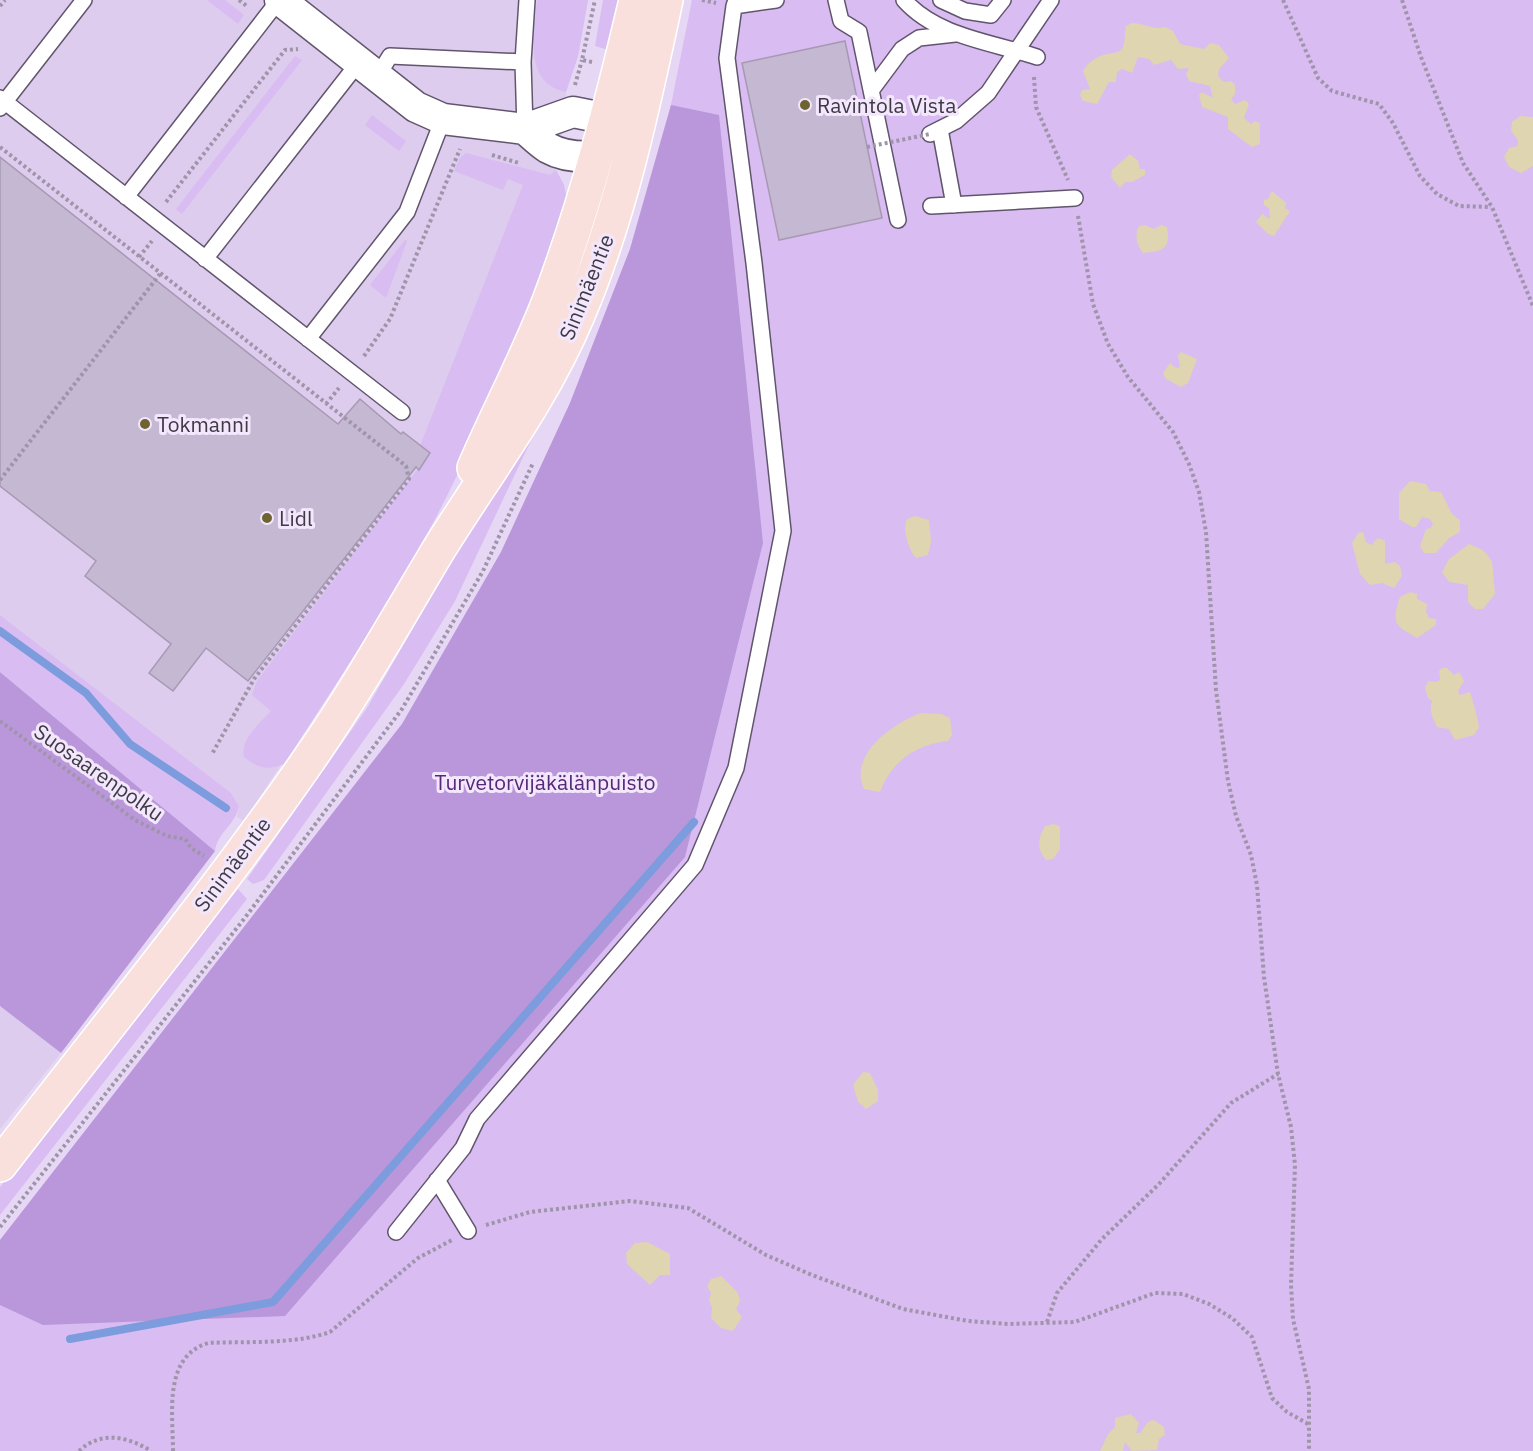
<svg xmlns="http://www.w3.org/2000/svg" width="1533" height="1451" font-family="'IBM Plex Sans',sans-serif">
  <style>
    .built { fill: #dce }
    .green { fill: #d8bcf2 }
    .forest { fill: #ba97da }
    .sand { fill: #dfd5b1 }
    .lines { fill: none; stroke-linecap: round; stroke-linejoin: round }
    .stream { stroke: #7d9cdd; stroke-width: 8 }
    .building { fill: #c5b8d2; stroke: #a799b3; stroke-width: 1.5 }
    .lane-casing { stroke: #61556d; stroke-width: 18 }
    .street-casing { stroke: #61556d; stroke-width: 33 }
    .primary-casing { stroke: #fff; stroke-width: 36 }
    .path { stroke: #9f94a9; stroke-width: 4; stroke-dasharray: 3 3; stroke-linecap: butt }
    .lane { stroke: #fff; stroke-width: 15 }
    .street { stroke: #fff; stroke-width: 30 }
    .primary { stroke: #fae0dc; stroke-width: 33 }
    .path-bridge { stroke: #9f94a9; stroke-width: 4; stroke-dasharray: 3 3; stroke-linecap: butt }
    .poi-dot { fill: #6d6431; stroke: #f2e7fd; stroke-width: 2 }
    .labels { text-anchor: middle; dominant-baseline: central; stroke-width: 6; stroke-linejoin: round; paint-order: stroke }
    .poi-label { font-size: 21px; fill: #403a45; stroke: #f2e7fd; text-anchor: start }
    .street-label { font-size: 21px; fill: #403a45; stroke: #f2e7fd }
    .park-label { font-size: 21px; fill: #562877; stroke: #f2e7fd }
  </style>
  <rect width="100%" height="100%" fill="#e6d8f4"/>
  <!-- built -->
  <path class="built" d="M 0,0 L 588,0 L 578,56 L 566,92 L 563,133 L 544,159 L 556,170 L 564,185 L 434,519 L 382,611 L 244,821 L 237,817 L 239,806 L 231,793 L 0,615 Z
    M 0,1006 L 61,1053 L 0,1129 Z"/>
  <!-- green -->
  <path class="green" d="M 207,0 L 225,0 L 244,15 L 238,24 Z
    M 537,0 L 588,0 L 578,56 L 566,92 C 522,83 535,33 537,0 Z
    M 603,0 L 623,0 L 615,52 L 595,46 Z
    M 692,0 L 1533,0 L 1533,1451 L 0,1451 L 0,1240 L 402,724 L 501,552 L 570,403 L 630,249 L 671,105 Z
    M 295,56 L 302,60 L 182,214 L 176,209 Z
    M 372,115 L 406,141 L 399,151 L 365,125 Z
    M 466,153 L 550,175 L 556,170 L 564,185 L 568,203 C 529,311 488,419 434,521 C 389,605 336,684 284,764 C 267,771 258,768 244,757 C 240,739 260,723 271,711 L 252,695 L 257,681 L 430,453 L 420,446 L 523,185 L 508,179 L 503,190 L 454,171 L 460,158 Z
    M 405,240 L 407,241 L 386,298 L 370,285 Z
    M 548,395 L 552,396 L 455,601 L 404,684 L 264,880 L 253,884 L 247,879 L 367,708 Z
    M 0,615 L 231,793 L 239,806 C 236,824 217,833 215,851 L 0,672 Z
    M 238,889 L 247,899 L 0,1215 L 0,1187 Z"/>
  <!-- forest -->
  <path class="forest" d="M 671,105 L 719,115 L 763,543 L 685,857 L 285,1316 L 43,1325 L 0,1305 L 0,1240 L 402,724 L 501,552 L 570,403 L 630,249 Z
    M 0,672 L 215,851 L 61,1053 L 0,1006 Z"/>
  <!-- sand -->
  <path class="sand" d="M 1132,23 C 1144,23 1155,31 1165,27 L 1173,31 L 1180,44 L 1204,49 L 1210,43 L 1219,45 L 1229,58 L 1219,69 L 1218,76 L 1224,82 L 1231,81 L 1235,85 L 1235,94 L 1231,99 L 1235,104 L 1245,100 L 1249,104 L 1244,118 L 1251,124 L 1255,121 L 1260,123 L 1260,144 L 1252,147 L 1228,129 L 1228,117 L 1202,107 L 1199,95 L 1202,92 L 1213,98 L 1210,86 L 1189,81 L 1186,74 L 1189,68 L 1178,69 L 1171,60 L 1154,65 L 1149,59 L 1138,57 L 1132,73 L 1122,69 L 1117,72 L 1116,82 L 1109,82 L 1097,104 L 1083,101 L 1080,95 L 1082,90 L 1090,89 L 1083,71 C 1098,48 1116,57 1122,49 C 1126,42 1124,33 1126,26 Z
    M 1520,116 L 1533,117 L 1533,166 L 1521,173 L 1509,167 L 1504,157 L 1509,148 L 1518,146 L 1518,140 L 1511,131 L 1512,122 Z
    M 1130,154 L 1138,161 L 1140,169 L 1145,169 L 1145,175 L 1132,182 L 1125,182 L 1120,188 L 1111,177 L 1112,170 Z
    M 1272,191 L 1286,203 L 1285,208 L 1290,211 L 1274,236 L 1268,234 L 1256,222 L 1262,214 L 1270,219 L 1269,208 L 1264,205 L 1264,200 L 1268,199 Z
    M 1145,225 L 1154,229 L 1161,225 L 1167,227 C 1167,230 1168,233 1168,236 C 1168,253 1155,251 1143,253 C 1137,246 1134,235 1139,226 Z
    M 1181,352 L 1197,359 L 1188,383 L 1181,387 L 1166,379 L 1163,373 L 1170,363 L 1176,368 L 1180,367 L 1178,355 Z
    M 1410,481 L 1426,484 L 1430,491 L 1441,492 L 1452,514 L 1460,520 L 1460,532 L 1449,538 L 1436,553 L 1424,553 L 1420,546 L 1426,529 L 1431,528 L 1433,524 L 1430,519 L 1422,517 L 1416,527 L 1412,527 L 1399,519 L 1399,493 Z
    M 915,516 L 929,520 L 931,542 L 928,555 L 916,558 C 908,549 902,529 907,519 Z
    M 1363,532 L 1366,542 L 1371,545 L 1378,538 L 1385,541 L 1385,564 L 1395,562 L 1400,566 L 1402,576 L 1394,588 L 1382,583 L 1370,585 L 1360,574 L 1352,543 L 1358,533 Z
    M 1469,544 L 1483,550 L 1492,561 L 1495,594 L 1483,609 L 1475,609 L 1468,602 L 1468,585 L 1449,582 L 1442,572 L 1449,559 Z
    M 1410,592 L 1417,594 L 1417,599 L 1427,604 L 1426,612 L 1429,618 L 1436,619 L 1436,625 L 1417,638 C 1395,625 1391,624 1400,597 Z
    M 1442,668 L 1447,668 L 1454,675 L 1459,672 L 1464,681 L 1458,691 L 1460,695 L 1470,692 C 1471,694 1479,723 1479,727 L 1474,735 L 1455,740 L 1449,729 L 1437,727 C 1432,716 1429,712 1432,701 L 1428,698 L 1425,688 L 1428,681 L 1438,682 L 1440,679 L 1439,671 Z
    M 921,713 L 941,714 L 950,718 L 952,735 L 948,741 C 916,744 891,762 880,792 L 864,789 C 848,755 893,723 921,713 Z
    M 1053,824 L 1060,826 L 1060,849 L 1053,859 L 1046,860 C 1036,848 1038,839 1045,826 Z
    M 863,1072 L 870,1073 L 878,1090 L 878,1101 L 866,1109 L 858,1102 L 853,1085 Z
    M 647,1242 L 670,1254 L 670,1275 L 660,1275 L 650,1285 L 627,1264 L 626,1253 L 635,1243 Z
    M 721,1276 L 738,1293 L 740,1301 L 736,1309 L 742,1317 L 733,1331 L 721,1328 L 711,1318 L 712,1307 L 709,1301 L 711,1293 L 707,1286 L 711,1279 Z
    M 1131,1414 L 1139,1423 L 1136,1433 L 1140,1433 L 1148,1422 L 1154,1420 L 1164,1427 L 1165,1435 L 1159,1439 L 1157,1450 L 1132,1451 L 1125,1442 L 1123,1451 L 1100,1451 L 1108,1434 L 1115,1427 L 1115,1418 Z"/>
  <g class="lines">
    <!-- stream -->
    <path class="stream" d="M 0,631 L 86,693 L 130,744 L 226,808
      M 70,1339 L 273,1302 L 694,822"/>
  </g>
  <!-- building -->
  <path class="building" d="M 845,41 L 882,218 L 779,240 L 742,63 Z
    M 0,157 L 338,424 L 360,399 L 401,434 L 403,432 L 430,453 L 419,470 L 416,467 L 248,681 L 206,648 L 173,691 L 149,673 L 171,644 L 85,576 L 96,561 L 0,486 Z"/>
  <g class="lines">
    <defs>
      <path id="lane" d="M 736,0 L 734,6 L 776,0
        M 836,0 L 841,21 L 859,32 L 898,220
        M 904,0 C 937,37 992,42 1037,57
        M 941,0 L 965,11 L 991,15 L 1003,0
        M 377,77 L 390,56 L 523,62
        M 873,88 L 902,49 L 919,38 L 955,34
        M 0,98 L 402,412
        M 0,108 L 84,0
        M 525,129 L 523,62 L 527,0
        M 940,129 L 954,205
        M 930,134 L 956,121 L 988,93 L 1051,0
        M 126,197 L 279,0
        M 931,206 L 1075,198
        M 205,259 L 359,62
        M 308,339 L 407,212 L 443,119
        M 437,1180 L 468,1231
        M 396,1232 L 463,1148 L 477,1119 L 695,865 L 736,768 L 783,531 L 754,263 L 727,58 L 734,6"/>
      <path id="street" d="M 280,0 L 416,107 L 443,119 L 525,129 L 573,112 L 608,119 L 633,150 C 607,156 573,162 548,148 C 540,143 532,135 525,129"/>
      <path id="primary" d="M 474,468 C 498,412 527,358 549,301 C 586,203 612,102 636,0
        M 0,1165 C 104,1030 213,898 310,758 C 357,690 397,619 439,549 C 487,472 543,399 578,315 C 621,214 643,107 666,0"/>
    </defs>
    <!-- lane casing -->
    <use href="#lane" class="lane-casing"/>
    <!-- street casing -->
    <use href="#street" class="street-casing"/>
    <!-- primary casing -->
    <use href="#primary" class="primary-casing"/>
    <!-- path -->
    <path class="path" d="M 239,0 L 248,7
      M 702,0 L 716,3
      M 1283,0 L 1318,78 L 1332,91 L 1379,104 L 1393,123 L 1420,176 L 1437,194 L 1459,206 L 1491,207
      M 1402,0 L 1421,57 L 1463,163 L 1492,207 L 1533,306
      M 0,6 L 5,0
      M 592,62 L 582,60 L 595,0
      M 1034,77 L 1036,107 L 1068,180
      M 575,85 L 582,60
      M 0,147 L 406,466 L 409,479 L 254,679 L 212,754
      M 492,155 L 519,163
      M 166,202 L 285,50 L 298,49
      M 1078,216 L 1093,304 L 1108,344 L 1128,377 L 1173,432 L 1189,464 L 1199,492 L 1206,532 L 1216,690 L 1228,781 L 1236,816 L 1251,855 L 1257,885 L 1264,977 L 1278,1074 L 1291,1127 L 1295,1165 L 1291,1285 L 1293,1319 L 1309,1389 L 1309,1451
      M 139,257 L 152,241
      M 364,356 L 390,319 L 460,149
      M 326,404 L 339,388
      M 0,480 L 160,274
      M 0,721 L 135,820 L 167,836 L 185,839 L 191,848 L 204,856
      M 486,1225 L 530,1212 L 630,1201 L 688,1208 L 766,1255 L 812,1275 L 903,1309 L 968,1321 L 1009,1324 L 1075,1322 L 1155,1293 L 1183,1294 L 1209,1304 L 1232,1318 L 1252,1337 L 1272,1398 L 1287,1412 L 1308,1424
      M 0,1227 L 244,919 L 402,709 L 483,571 L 533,463
      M 1047,1322 L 1057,1293 L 1102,1239 L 1159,1184 L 1231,1103 L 1278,1074
      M 79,1451 C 101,1430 129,1437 151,1451
      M 173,1451 C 173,1413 163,1357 208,1343 C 248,1341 292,1345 330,1332 L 418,1258 L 452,1240"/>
    <!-- lane -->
    <use href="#lane" class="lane"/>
    <!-- street -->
    <use href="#street" class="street"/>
    <!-- primary -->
    <use href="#primary" class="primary"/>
    <!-- path-bridge -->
    <path class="path-bridge" d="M 867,147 L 930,134"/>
  </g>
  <!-- markers -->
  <g class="poi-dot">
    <circle cx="805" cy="105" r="6"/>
    <circle cx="145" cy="424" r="6"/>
    <circle cx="267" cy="518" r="6"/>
  </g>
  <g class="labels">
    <!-- poi labels -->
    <g class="poi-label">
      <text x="817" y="105">Ravintola Vista</text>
      <text x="157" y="424">Tokmanni</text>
      <text x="279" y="518">Lidl</text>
    </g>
    <!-- street labels -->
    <g class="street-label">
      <text transform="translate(586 287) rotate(-68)">Sinimäentie</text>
      <text transform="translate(99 772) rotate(35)">Suosaarenpolku</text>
      <text transform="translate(232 864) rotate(-53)">Sinimäentie</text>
    </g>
    <!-- park labels -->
    <g class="park-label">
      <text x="545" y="782">Turvetorvijäkälänpuisto</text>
    </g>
  </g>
</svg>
